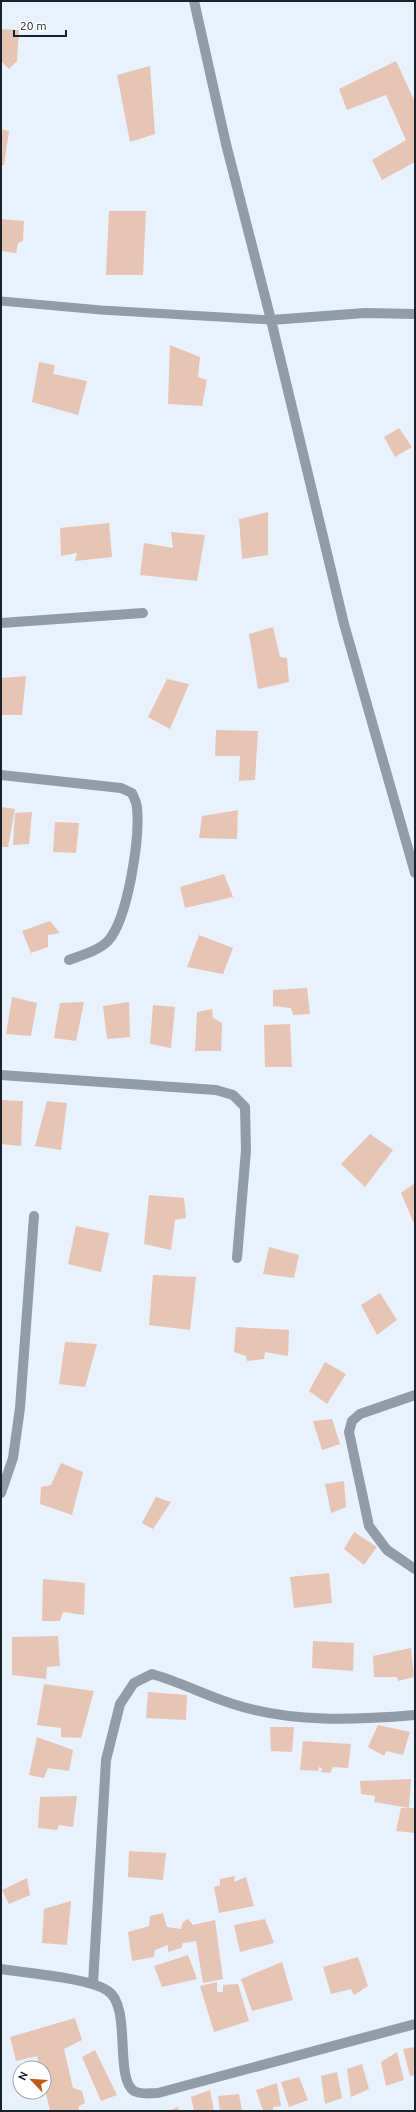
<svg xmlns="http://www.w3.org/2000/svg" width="416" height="2112" font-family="Ubuntu,sans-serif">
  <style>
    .building { fill: #e6c5b5 }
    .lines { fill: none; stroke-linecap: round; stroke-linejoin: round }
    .lane { stroke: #919ca9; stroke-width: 9 }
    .street { stroke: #919ca9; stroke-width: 10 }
  </style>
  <rect width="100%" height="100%" fill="#e9f1fc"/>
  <!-- building -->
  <path class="building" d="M 1,29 L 19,30 L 17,61 L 9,69 L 1,61 Z
    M 396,61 L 415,102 L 415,162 L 382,180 L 372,160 L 406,140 L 386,95 L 347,110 L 339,89 Z
    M 150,66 L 155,134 L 130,142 L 117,75 Z
    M 1,129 L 9,131 L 4,165 L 1,165 Z
    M 109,211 L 146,211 L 143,275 L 106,275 Z
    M 1,219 L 24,221 L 23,241 L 18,243 L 16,253 L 1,251 Z
    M 170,345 L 200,357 L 198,377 L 207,380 L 202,406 L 168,404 Z
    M 39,362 L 55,365 L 53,374 L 87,381 L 78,415 L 32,402 Z
    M 399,428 L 412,447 L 395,457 L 384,437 Z
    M 268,512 L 268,555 L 242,559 L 239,519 Z
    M 109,523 L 112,557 L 75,561 L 77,553 L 61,556 L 60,528 Z
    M 171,532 L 205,535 L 197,581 L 140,575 L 144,543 L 173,548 Z
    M 273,627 L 280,657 L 287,658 L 289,682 L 258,689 L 249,634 Z
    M 26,676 L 22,715 L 1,715 L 1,678 Z
    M 167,679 L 189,684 L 170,729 L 148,717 Z
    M 216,730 L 258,731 L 255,780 L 239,781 L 240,756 L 215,756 Z
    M 1,807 L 15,809 L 8,847 L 1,847 Z
    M 238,810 L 237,839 L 199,838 L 202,816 Z
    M 32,812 L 29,844 L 13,845 L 15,813 Z
    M 55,822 L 79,823 L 76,853 L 53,852 Z
    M 224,874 L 233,897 L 185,908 L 180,887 Z
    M 50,921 L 60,933 L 48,935 L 48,947 L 31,953 L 22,931 Z
    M 199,935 L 233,948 L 223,974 L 187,967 Z
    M 307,988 L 310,1014 L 293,1015 L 291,1008 L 273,1006 L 273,990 Z
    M 12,997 L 37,1003 L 31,1036 L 6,1034 Z
    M 84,1002 L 76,1041 L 54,1038 L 60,1003 Z
    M 129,1002 L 130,1037 L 107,1039 L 103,1006 Z
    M 153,1005 L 175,1007 L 171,1048 L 150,1044 Z
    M 212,1009 L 213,1018 L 222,1023 L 221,1051 L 195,1051 L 197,1012 Z
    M 290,1024 L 292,1067 L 265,1067 L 264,1025 Z
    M 1,1100 L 23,1101 L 21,1146 L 1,1144 Z
    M 47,1101 L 67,1103 L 61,1150 L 35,1146 Z
    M 370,1134 L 393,1150 L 365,1187 L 341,1164 Z
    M 415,1183 L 415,1226 L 401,1193 Z
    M 149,1195 L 184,1198 L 186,1218 L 175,1220 L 171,1250 L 144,1244 Z
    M 76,1226 L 109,1233 L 101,1272 L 68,1264 Z
    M 269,1247 L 299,1255 L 294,1278 L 263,1274 Z
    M 153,1275 L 196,1277 L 190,1330 L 149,1325 Z
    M 380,1293 L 397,1320 L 377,1335 L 361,1305 Z
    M 236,1327 L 289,1330 L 288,1356 L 265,1352 L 264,1359 L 247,1361 L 246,1356 L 234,1352 Z
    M 65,1342 L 97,1344 L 85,1387 L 59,1384 Z
    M 325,1362 L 346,1374 L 327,1404 L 309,1391 Z
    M 332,1419 L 340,1444 L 322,1450 L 313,1421 Z
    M 61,1463 L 83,1472 L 72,1515 L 40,1504 L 41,1487 L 51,1485 Z
    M 344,1481 L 346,1507 L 331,1513 L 325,1484 Z
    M 156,1497 L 171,1502 L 153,1529 L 142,1523 Z
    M 354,1532 L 377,1547 L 364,1565 L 344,1549 Z
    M 329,1573 L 332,1603 L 294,1608 L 290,1577 Z
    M 43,1579 L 85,1583 L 84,1615 L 63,1612 L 60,1621 L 42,1621 Z
    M 58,1636 L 60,1666 L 47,1667 L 46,1679 L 12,1675 L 12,1637 Z
    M 313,1641 L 354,1643 L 353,1671 L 312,1668 Z
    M 411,1648 L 414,1677 L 398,1681 L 397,1677 L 374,1677 L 373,1656 Z
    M 44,1684 L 94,1691 L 81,1738 L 61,1737 L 61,1728 L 37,1725 Z
    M 148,1692 L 187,1695 L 186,1720 L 146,1718 Z
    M 378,1725 L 410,1732 L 403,1755 L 386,1751 L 384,1756 L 368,1747 Z
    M 270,1727 L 294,1727 L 292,1752 L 271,1751 Z
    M 37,1737 L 73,1750 L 69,1771 L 48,1768 L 44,1778 L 29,1775 Z
    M 303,1741 L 351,1744 L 348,1768 L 333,1767 L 330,1773 L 321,1772 L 322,1768 L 319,1767 L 318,1771 L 300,1770 Z
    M 411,1779 L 409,1808 L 415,1808 L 415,1833 L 396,1831 L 401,1808 L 409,1808 L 374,1802 L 375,1796 L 361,1794 L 360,1781 Z
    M 77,1796 L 73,1827 L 59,1825 L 57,1830 L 38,1828 L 40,1797 Z
    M 129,1851 L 166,1853 L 163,1880 L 128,1877 Z
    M 235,1876 L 234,1882 L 246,1877 L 254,1906 L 219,1913 L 214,1887 L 220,1885 L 220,1879 Z
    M 27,1878 L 30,1895 L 9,1904 L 2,1890 Z
    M 71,1901 L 67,1945 L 42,1943 L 44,1909 Z
    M 163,1913 L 167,1927 L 181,1929 L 183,1922 L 188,1919 L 193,1925 L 215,1920 L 223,1979 L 203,1983 L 196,1941 L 183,1943 L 181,1948 L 168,1952 L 168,1945 L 155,1950 L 154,1957 L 132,1961 L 128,1932 L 149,1926 L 150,1916 Z
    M 265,1919 L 274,1943 L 240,1952 L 234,1925 Z
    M 188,1955 L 197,1979 L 162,1987 L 154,1966 Z
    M 358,1957 L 368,1986 L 354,1995 L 351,1989 L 331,1994 L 323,1967 Z
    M 282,1962 L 293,2000 L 252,2011 L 241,1979 Z
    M 217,1982 L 217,1992 L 223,1992 L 223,1985 L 238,1984 L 249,2021 L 214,2032 L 200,1986 Z
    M 75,2018 L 82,2040 L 64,2049 L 73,2088 L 82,2091 L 85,2103 L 79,2106 L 78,2111 L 50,2111 L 44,2085 L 44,2068 L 40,2068 L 37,2056 L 16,2061 L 10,2037 Z
    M 415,2047 L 415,2075 L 410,2076 L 403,2049 Z
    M 95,2050 L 117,2095 L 101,2101 L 82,2057 Z
    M 397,2052 L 404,2080 L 386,2086 L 381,2062 Z
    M 362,2064 L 369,2089 L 351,2097 L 347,2069 Z
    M 337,2072 L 342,2098 L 325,2104 L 321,2076 Z
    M 299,2077 L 308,2100 L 289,2107 L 281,2082 Z
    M 277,2083 L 281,2106 L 273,2107 L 273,2111 L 263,2111 L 256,2090 Z
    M 210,2090 L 214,2111 L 194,2111 L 191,2097 Z
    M 239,2094 L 242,2111 L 220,2111 L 218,2096 Z
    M 178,2107 L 179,2111 L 168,2111 Z"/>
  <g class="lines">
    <!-- lane -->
    <path class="lane" d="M 1,301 L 101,310 L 271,320"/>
    <!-- street -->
    <path class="street" d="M 194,1 L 226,144 L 271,320 L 344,624 L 415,873
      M 271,320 L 365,313 L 415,314
      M 1,623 L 143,613
      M 1,775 L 121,788 L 132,793 C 134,798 137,803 137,808 C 140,838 128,919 108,941 C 98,951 82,955 69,960
      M 1,1075 L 216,1090 L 233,1095 L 245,1107 L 246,1150 L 237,1258
      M 415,1395 L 360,1414 L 352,1421 L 349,1432 L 369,1526 L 387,1550 L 415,1569
      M 1,1493 L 13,1458 L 20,1408 L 34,1216
      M 1,1969 C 25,1973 90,1978 108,1991 C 132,2007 114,2078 134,2091 C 141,2095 150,2093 158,2093 L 415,2024
      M 93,1984 L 106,1760 L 120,1704 L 134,1683 L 152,1674 C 180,1682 205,1695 233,1704 C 291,1723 355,1720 415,1715"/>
  </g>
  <!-- border -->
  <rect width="416" height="2112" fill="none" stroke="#1a222c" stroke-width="4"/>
  <!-- north arrow -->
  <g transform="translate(32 2080) rotate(295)"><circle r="19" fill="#ffffff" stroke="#a3a7ab"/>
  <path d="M0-3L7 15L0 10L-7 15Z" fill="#bc5a1c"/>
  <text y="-6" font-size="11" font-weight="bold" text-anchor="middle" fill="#1a222c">N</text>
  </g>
  <!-- scale -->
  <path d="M14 30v6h52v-6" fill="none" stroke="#1a222c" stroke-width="2"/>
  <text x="20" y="30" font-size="12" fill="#1a222c" stroke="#ffffff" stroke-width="3" paint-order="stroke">20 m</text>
</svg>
